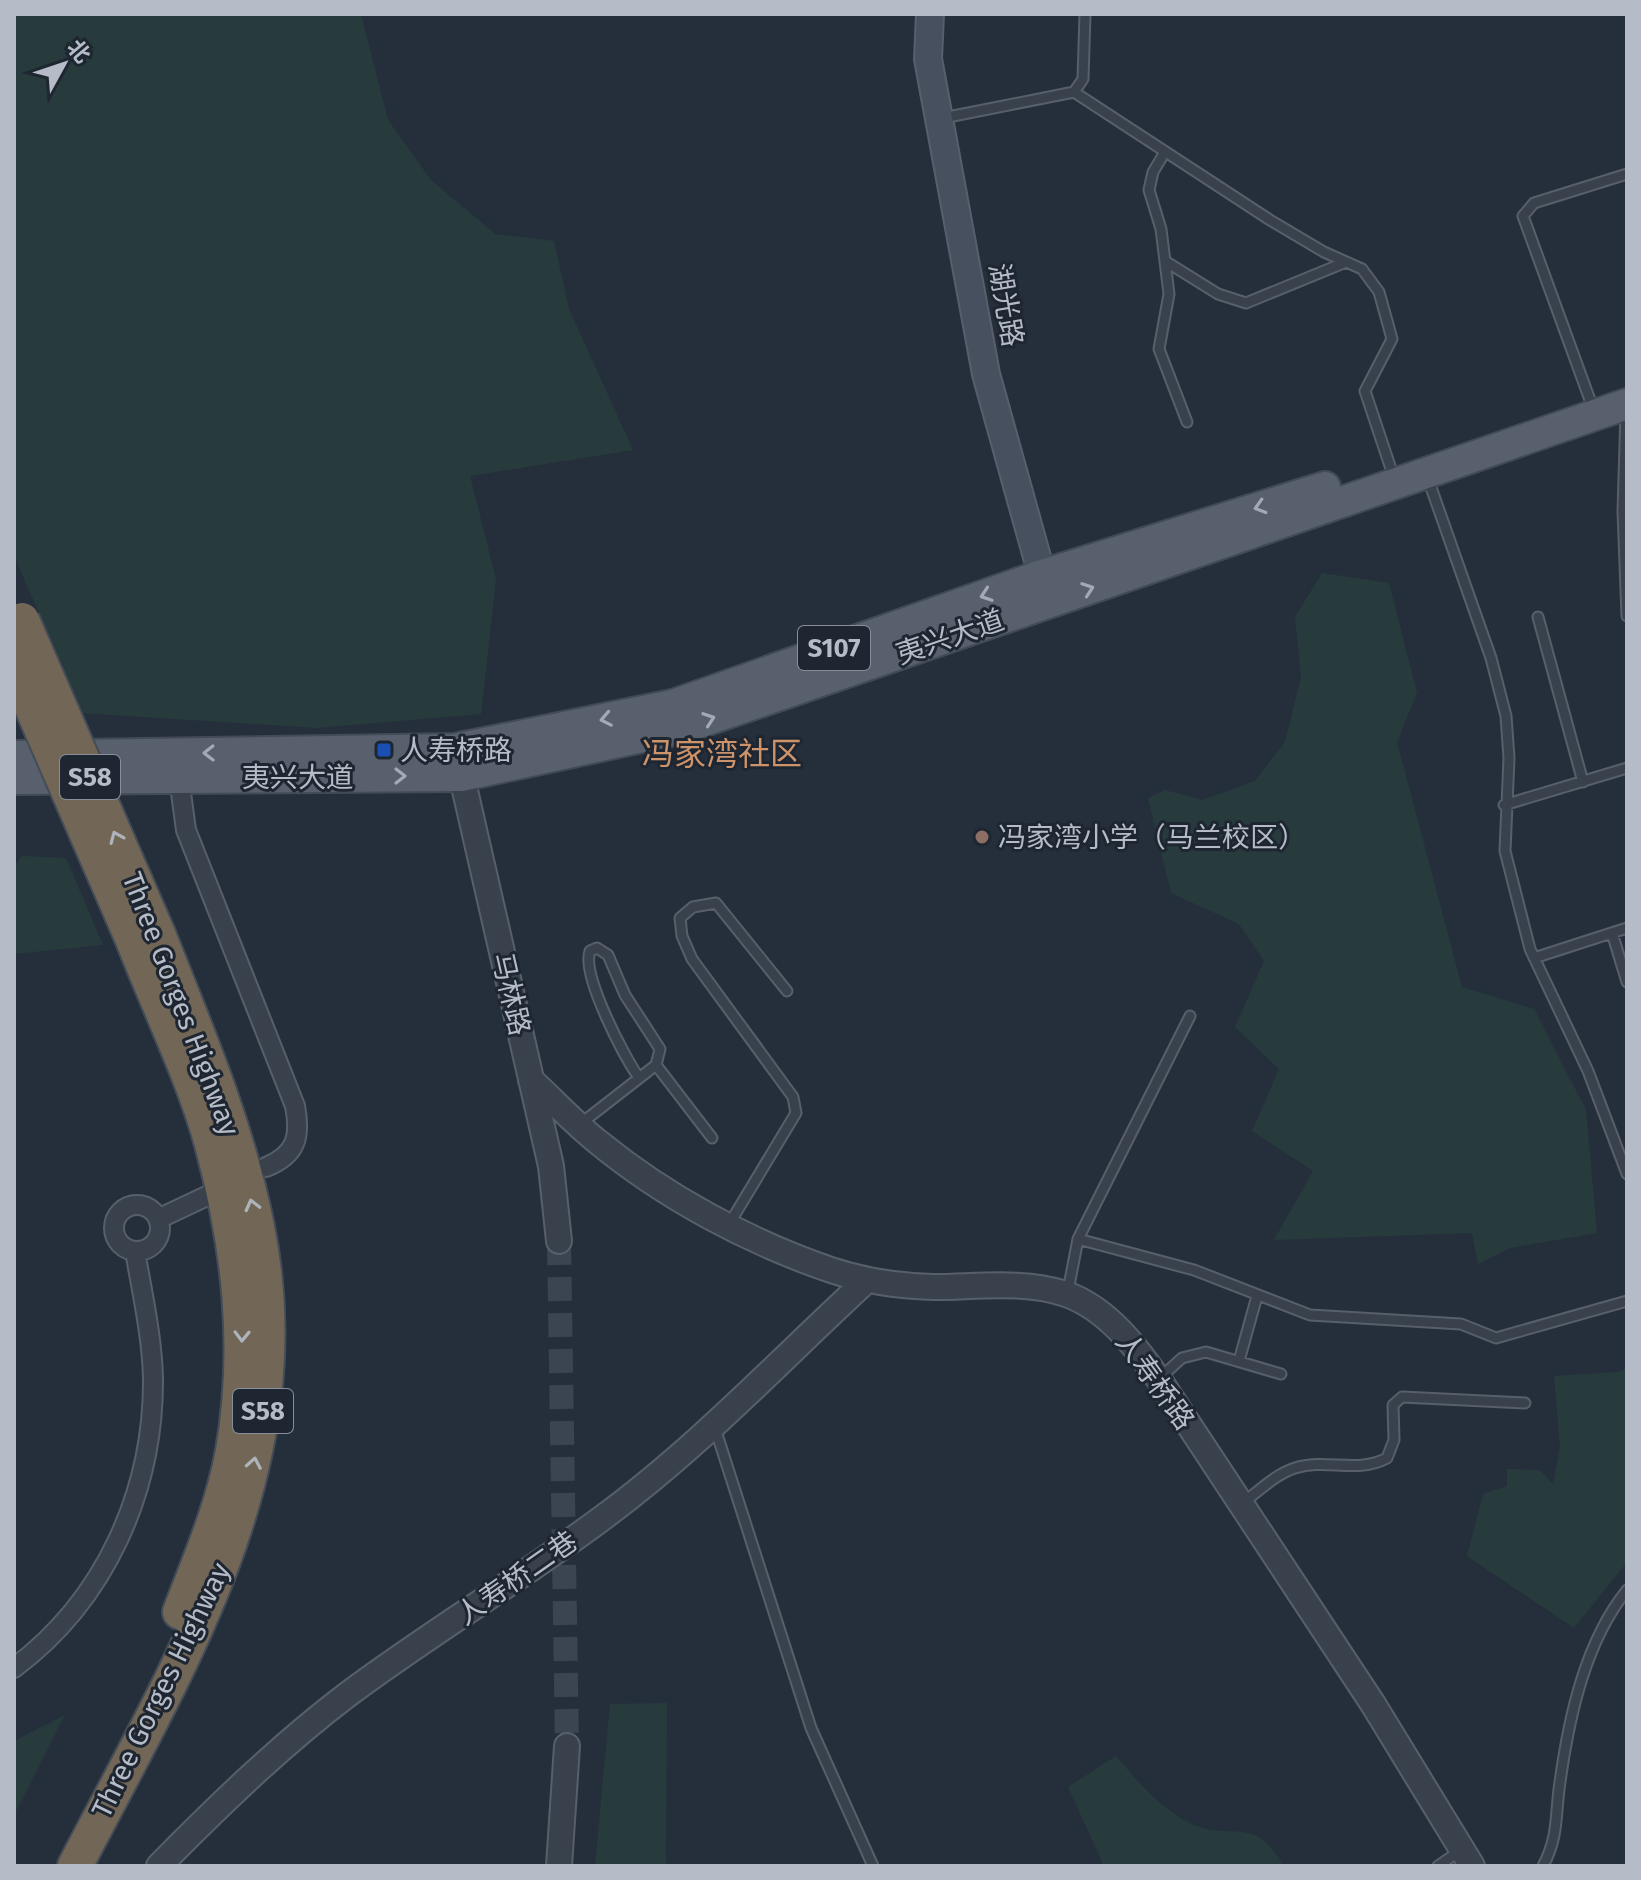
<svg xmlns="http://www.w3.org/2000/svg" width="1641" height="1880" font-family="'Fira Sans','Noto Sans SC',sans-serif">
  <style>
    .green { fill: #273b3d }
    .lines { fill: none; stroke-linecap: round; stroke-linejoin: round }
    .tertiary-tunnel { stroke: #3b4451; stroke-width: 24; stroke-dasharray: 24 12; stroke-linecap: butt }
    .service-casing { stroke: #575f6a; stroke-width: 13 }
    .minor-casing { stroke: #575f6a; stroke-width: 22 }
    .tertiary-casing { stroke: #575f6a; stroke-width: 28 }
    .secondary-casing { stroke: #575f6a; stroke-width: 30 }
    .primary-casing { stroke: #424a55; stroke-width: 34 }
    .motorway-casing { stroke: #444c57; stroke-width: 38 }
    .service { stroke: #39414c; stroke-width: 9 }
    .minor { stroke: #39414c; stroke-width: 18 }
    .tertiary { stroke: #39414c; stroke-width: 24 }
    .secondary { stroke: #47505f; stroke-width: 26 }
    .primary { stroke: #57606c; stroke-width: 30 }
    .motorway { stroke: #726757; stroke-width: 34 }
    .motorway-bridge-casing { stroke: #444c57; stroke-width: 38; stroke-linecap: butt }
    .motorway-bridge { stroke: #726757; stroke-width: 34 }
    .oneway { stroke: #a2aab5 }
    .oneway2 { stroke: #aeb4bc }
    .transit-dot { fill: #1a4fb4; stroke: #1e2631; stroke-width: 3 }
    .education-dot { fill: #8d6e63; stroke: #1e2631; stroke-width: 3 }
    .labels { text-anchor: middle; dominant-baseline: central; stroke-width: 6; stroke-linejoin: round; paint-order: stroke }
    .shield { fill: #1e2631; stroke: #888f9a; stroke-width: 2 }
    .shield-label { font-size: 26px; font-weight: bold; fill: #b5bcc7 }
    .street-label { font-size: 28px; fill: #b5bcc7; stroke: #1e2631 }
    .poi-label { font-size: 28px; fill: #b5bcc7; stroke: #1e2631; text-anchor: start }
    .quarter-label { font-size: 32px; fill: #cd936a; stroke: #1e2631 }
  </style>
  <rect width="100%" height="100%" fill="#252f3c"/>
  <!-- green -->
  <path class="green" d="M 14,14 L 361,14 L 388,120 L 431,180 L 495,234 L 554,241 L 569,309 L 633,450 L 470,476 L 496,579 L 481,714 L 316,728 L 83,713 L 14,556 Z
    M 1322,573 L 1389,583 L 1417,693 L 1397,742 L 1462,987 L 1534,1009 L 1586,1110 L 1597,1233 L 1510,1248 L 1478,1264 L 1472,1233 L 1274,1240 L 1313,1171 L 1252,1131 L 1279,1069 L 1235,1027 L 1264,961 L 1239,924 L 1171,893 L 1148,798 L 1165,790 L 1202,800 L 1255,781 L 1285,742 L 1301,677 L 1295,617 Z
    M 22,856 L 66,858 L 103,945 L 14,954 L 14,867 Z
    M 1627,1368 L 1627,1562 L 1574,1628 L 1467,1556 L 1483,1494 L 1507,1486 L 1507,1469 L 1540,1470 L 1553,1484 L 1560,1447 L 1554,1376 L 1619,1372 Z
    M 667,1703 L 666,1862 L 670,1866 L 595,1866 L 610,1704 Z
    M 65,1715 L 14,1815 L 14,1741 Z
    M 1116,1756 C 1139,1783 1161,1810 1194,1825 C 1231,1841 1256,1814 1283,1866 L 1104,1866 L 1068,1787 Z"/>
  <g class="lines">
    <!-- tertiary-tunnel -->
    <path class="tertiary-tunnel" d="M 559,1241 L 567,1746"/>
    <defs>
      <path id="service" d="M 1074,92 L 1270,220 L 1324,252 L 1362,269 L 1379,292 L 1392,339 L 1365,391 L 1390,466
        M 943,118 L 1074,92 L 1083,79 L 1085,14
        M 1165,152 L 1153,172 L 1149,190 L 1161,229 L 1169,294 L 1159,349 L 1187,422
        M 1165,261 L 1218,294 L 1246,303 L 1346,262
        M 1590,400 L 1523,216 L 1534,203 L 1627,174
        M 1626,412 L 1623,511 L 1627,616
        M 1427,476 L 1491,658 L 1506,716 L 1509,758 L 1505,851 L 1530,949 L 1588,1071 L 1627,1174
        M 1538,617 L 1583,782
        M 1504,805 L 1627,768
        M 1612,933 L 1627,982
        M 1534,958 L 1627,928
        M 656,1065 L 712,1138
        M 579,1125 L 656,1065 L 660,1049 L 625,995 L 608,955 L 597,948 L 590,951 C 581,975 624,1056 639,1078
        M 728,1226 L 796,1113 L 793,1097 L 692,959 L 682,936 L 680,918 L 693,907 L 716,903 L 787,991
        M 1078,1239 L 1194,1270 L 1310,1315 L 1461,1324 L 1496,1338 L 1627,1301
        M 1068,1291 L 1078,1239 L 1190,1016
        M 1239,1361 L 1257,1296
        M 1161,1377 L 1182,1358 L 1206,1352 L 1281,1374
        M 715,1428 L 811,1728 L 873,1866
        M 1244,1502 C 1260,1490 1276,1474 1295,1468 C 1326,1458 1357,1474 1387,1458 L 1394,1440 L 1393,1405 L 1402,1397 L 1525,1403
        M 1438,1866 L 1461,1850
        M 1543,1866 C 1559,1836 1555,1815 1560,1782 C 1569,1717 1585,1642 1627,1590"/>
      <path id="minor" d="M 179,778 L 186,830 L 295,1106 C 301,1137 296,1155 266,1167
        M114 1228a23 23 0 1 1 46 0a23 23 0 1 1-46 0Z
        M 158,1219 L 211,1194
        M 14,1668 C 105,1600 154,1491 153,1378 C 152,1336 142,1292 135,1251"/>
      <path id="tertiary" d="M 458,760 L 551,1166 L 559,1241
        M 531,1080 C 553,1100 574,1123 598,1142 C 665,1197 749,1242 831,1270 C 864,1281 898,1286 933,1287 C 976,1287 1024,1280 1066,1294 C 1108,1309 1137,1348 1162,1384 L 1373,1704 L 1472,1866
        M 159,1866 C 218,1806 280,1746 347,1695 C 430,1633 519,1580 601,1519 C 698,1448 779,1361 867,1280
        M 559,1866 L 567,1746"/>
      <path id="secondary" d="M 930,14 L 928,59 L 986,374 L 1047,593"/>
      <path id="primary" d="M 14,756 L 455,749 L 673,705 L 1042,575 L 1325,487
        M 14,779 L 461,776 L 684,728 L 1627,404"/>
      <path id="motorway" d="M 133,940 C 158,1005 194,1078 212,1144 C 239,1245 251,1347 233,1451 C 223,1507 200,1560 180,1612
        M 75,1866 C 180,1663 305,1466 257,1227 C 237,1125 196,1030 158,934"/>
    </defs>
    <!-- service casing -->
    <use href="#service" class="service-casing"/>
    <!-- minor casing -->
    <use href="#minor" class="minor-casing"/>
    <!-- tertiary casing -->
    <use href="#tertiary" class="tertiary-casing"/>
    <!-- secondary casing -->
    <use href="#secondary" class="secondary-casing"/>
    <!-- primary casing -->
    <use href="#primary" class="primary-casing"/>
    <!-- motorway casing -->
    <use href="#motorway" class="motorway-casing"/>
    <!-- service -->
    <use href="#service" class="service"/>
    <!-- minor -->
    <use href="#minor" class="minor"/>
    <!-- tertiary -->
    <use href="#tertiary" class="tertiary"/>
    <!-- secondary -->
    <use href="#secondary" class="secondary"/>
    <!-- primary -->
    <use href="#primary" class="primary"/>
    <!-- motorway -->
    <use href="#motorway" class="motorway"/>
    <defs>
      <path id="motorway-bridge" d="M 22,620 L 158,934
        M 14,666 L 133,940"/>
    </defs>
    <!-- motorway-bridge casing -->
    <use href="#motorway-bridge" class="motorway-bridge-casing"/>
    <!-- motorway-bridge -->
    <use href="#motorway-bridge" class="motorway-bridge"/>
  </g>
  <!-- one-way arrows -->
  <defs><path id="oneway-chevron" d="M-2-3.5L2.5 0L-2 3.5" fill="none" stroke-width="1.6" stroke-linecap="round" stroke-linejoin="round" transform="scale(2)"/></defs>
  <g class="oneway">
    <use href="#oneway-chevron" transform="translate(1260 507) rotate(163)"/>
    <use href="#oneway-chevron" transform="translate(1088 589) rotate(-19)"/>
    <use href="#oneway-chevron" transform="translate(986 595) rotate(161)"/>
    <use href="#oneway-chevron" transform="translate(606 719) rotate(169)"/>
    <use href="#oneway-chevron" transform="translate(709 719) rotate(-19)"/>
    <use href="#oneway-chevron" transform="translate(209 753) rotate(179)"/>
    <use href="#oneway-chevron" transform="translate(400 776)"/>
  </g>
  <g class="oneway2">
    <use href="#oneway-chevron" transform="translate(116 837) rotate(-113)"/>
    <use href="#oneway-chevron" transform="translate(252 1205) rotate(-104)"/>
    <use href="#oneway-chevron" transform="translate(242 1336) rotate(91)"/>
    <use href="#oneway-chevron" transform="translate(254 1463) rotate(-80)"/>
  </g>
  <!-- markers -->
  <rect class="transit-dot" x="376" y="742" width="16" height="16" rx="4"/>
  <circle class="education-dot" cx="982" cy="837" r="8"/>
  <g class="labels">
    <!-- shield labels -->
    <g class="shield">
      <rect x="798" y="626" width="72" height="44" rx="6"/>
      <rect x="60" y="755" width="60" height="44" rx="6"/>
      <rect x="233" y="1389" width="60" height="44" rx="6"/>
    </g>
    <g class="shield-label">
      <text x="834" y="648">S107</text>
      <text x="90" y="777">S58</text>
      <text x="263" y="1411">S58</text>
    </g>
    <!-- street labels -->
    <g class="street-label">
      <text transform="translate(1006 305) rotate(80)">湖光路</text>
      <text transform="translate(950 637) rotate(-19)">夷兴大道</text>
      <text x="298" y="777">夷兴大道</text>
      <text transform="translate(511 994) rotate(77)">马林路</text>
      <text transform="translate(181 1004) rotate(69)">Three Gorges Highway</text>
      <text transform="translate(1155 1381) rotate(54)">人寿桥路</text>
      <text transform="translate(517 1578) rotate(-35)">人寿桥二巷</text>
      <text transform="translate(161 1690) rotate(-64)">Three Gorges Highway</text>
    </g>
    <!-- poi labels -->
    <g class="poi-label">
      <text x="400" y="750">人寿桥路</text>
      <text x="998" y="837">冯家湾小学（马兰校区）</text>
    </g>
    <!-- quarter labels -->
    <g class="quarter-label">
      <text x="722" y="754">冯家湾社区</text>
    </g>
  </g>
  <!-- border -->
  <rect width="1641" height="1880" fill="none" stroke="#b5bcc7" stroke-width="32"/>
  <!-- north arrow -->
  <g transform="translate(64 64) rotate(50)" stroke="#1e2631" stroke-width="6" paint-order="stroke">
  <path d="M0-6L14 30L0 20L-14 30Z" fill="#b5bcc7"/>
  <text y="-12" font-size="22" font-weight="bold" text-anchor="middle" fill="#b5bcc7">北</text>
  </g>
</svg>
